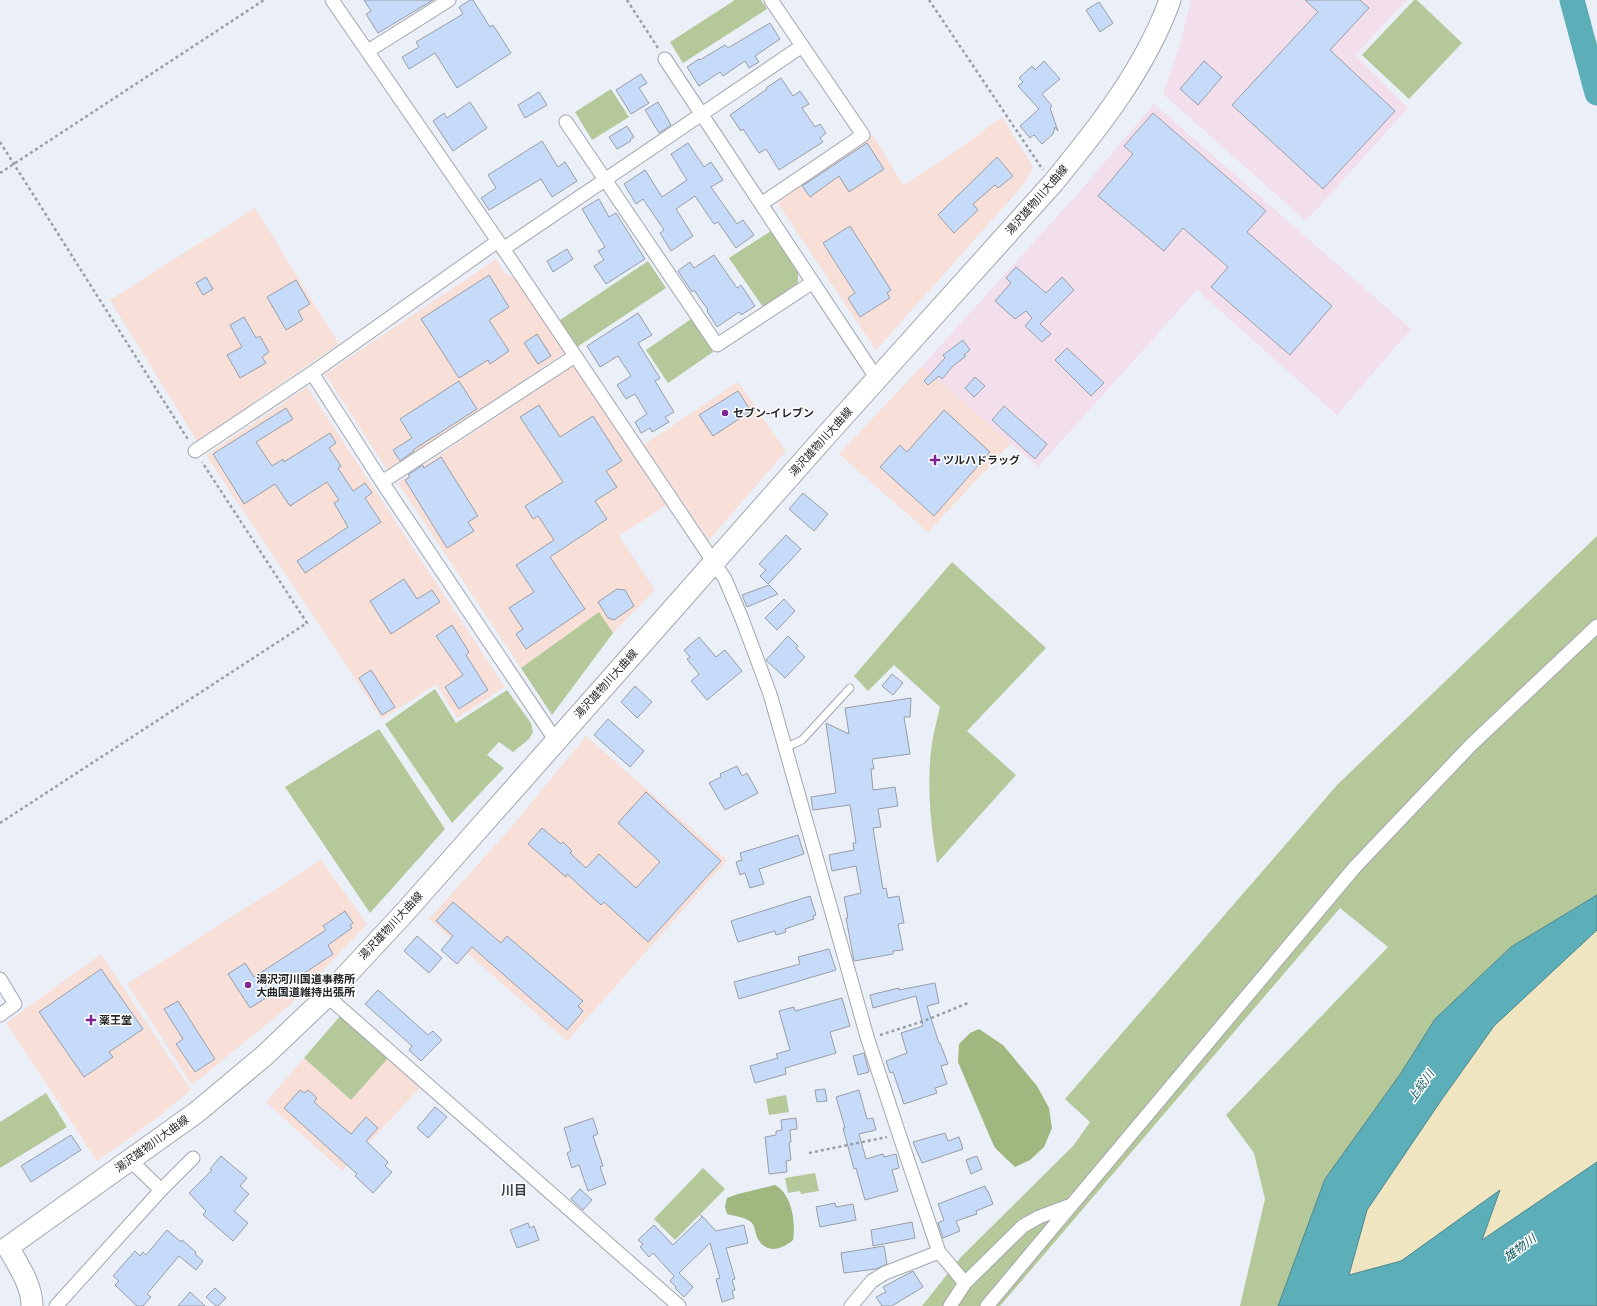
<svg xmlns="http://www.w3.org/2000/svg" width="1597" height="1306" font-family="'Fira Sans Condensed','Noto Sans JP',sans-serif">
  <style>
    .commercial { fill: #f8dfd7 }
    .industrial { fill: #f3deeb }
    .green { fill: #b5c89a }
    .forest { fill: #a0b77f }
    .sand { fill: #efe5c0 }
    .water { fill: #5cafb8; stroke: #4c868d }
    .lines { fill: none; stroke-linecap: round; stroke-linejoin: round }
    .river { stroke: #5cafb8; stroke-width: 25 }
    .building { fill: #c6dafa; stroke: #999ea6 }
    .lane-casing { stroke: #a1a6af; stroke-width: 9 }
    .street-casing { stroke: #a1a6af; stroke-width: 15 }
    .primary-casing { stroke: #a1a6af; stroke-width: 23 }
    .path { stroke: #9a9ea5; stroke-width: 2.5; stroke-dasharray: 3 3; stroke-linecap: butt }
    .lane { stroke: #fff; stroke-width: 7 }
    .street { stroke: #fff; stroke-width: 13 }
    .primary { stroke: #fff; stroke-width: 21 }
    .poi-dot { fill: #7d2694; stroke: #fff; stroke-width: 1.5 }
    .labels { text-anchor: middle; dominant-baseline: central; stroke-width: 3; stroke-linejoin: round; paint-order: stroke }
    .street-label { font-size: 11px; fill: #25272a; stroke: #fff }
    .poi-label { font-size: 11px; font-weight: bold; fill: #25272a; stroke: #fff; text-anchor: start }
    .water-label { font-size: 12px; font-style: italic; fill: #0e575f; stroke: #fff }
    .quarter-label { font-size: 13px; font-weight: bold; fill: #3c4047; stroke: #fff }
  </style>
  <rect width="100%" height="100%" fill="#eaeff8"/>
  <!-- commercial -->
  <path class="commercial" d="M 1002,117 L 1033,167 L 1024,184 L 876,350 L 777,202 L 777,198 L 873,135 L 903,185 L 958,150 Z
    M 255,208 L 339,344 L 197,441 L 110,300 Z
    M 496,259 L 504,273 L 517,279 L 564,353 L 388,471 L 325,374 Z
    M 574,365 L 668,504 L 619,536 L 655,590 L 613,633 L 599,612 L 521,668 L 398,483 Z
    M 922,366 L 1011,443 L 928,532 L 839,454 Z
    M 738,382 L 786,451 L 709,540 L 644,445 Z
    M 307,387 L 505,687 L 457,718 L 436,684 L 382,719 L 206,455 Z
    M 586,736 L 727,860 L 567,1041 L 429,919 L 508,831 Z
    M 321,860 L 367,924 L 289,1006 L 192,1085 L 127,984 Z
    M 101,954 L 191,1090 L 153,1121 L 97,1161 L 6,1023 Z
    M 389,1057 L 420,1088 L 342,1171 L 266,1102 L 304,1058 L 351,1100 Z"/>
  <!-- industrial -->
  <path class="industrial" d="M 1191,0 L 1407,0 L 1355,55 L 1408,108 L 1306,221 L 1163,94 L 1182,37 Z
    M 1154,104 L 1411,329 L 1337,415 L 1197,290 L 1038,467 L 922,366 L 1082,189 Z"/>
  <!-- green -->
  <path class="green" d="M 735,0 L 761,0 L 767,9 L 683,63 L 670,42 Z
    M 1414,0 L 1417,0 L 1462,43 L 1409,99 L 1362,55 Z
    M 611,89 L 629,117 L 592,140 L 575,112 Z
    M 771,231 L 798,273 L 798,283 L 763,307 L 729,258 Z
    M 648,261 L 666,288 L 577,347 L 560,320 Z
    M 691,319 L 713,352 L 668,383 L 646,350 Z
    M 1597,536 L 1597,895 L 1511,947 L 1435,1019 L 1401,1073 L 1325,1179 L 1278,1306 L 1240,1306 L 1265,1199 L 1254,1153 L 1226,1115 L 1388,947 L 1340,908 L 1000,1306 L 922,1306 L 961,1257 L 1074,1145 L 1090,1122 L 1065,1099 L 1338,784 Z
    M 952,562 L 1046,648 L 967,731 L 1016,775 L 937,863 C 930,822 926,778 933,737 C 935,727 938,717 940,707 L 894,665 L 868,691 L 854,676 Z
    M 599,612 L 613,633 L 552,715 L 521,668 Z
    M 435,689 L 456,723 L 507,690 L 531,723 L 533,732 L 529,739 L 513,752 L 499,742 L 487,755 L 504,768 L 452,823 L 385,724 Z
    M 379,729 L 445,829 L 370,913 L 285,787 Z
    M 341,1015 L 389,1057 L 351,1100 L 304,1058 Z
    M 46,1093 L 67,1127 L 0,1168 L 0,1122 Z
    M 786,1095 L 789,1112 L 769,1115 L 766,1099 Z
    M 703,1168 L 725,1189 L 675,1240 L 654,1219 Z
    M 815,1173 L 819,1191 L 801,1194 L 800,1191 L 788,1193 L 785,1178 Z"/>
  <!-- forest -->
  <path class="forest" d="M 979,1029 L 1003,1045 L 1037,1086 L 1049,1108 L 1052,1128 L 1044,1147 L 1030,1160 L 1015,1167 L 995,1148 L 990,1137 L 958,1062 L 959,1044 L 970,1033 Z
    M 775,1185 C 792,1194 796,1223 793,1240 C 780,1251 765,1254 757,1237 C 755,1232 755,1226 751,1222 C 745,1217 734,1216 727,1214 L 725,1207 L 727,1198 L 738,1194 Z"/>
  <!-- sand -->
  <path class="sand" d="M 1597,930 L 1597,1162 L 1482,1241 L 1500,1190 L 1401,1261 L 1349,1276 L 1367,1210 L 1440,1102 L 1494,1026 Z"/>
  <!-- water -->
  <path class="water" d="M 1597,895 L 1597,930 L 1494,1026 L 1440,1102 L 1367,1210 L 1349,1275 L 1401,1261 L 1500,1190 L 1482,1240 L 1597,1162 L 1597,1306 L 1278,1306 L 1325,1179 L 1401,1073 L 1435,1019 L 1511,947 Z"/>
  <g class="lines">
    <!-- river -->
    <path class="river" d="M 1572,0 L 1597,93"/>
  </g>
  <!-- building -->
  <path class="building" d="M 364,0 L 433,0 L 378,33 L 366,14 L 371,11 Z
    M 470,0 L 473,0 L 490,27 L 493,25 L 511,53 L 457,88 L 435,53 L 409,69 L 402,57 L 419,47 L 416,42 L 463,14 L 459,7 Z
    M 1305,0 L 1360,0 L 1369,8 L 1330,50 L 1395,111 L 1323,189 L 1232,105 L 1318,12 Z
    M 1099,2 L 1113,23 L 1100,32 L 1086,10 Z
    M 770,23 L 780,39 L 755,56 L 759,62 L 749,68 L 745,61 L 723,76 L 720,72 L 699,86 L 687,67 L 699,59 L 700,60 L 725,45 L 728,48 Z
    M 1044,61 L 1060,79 L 1042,94 L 1052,106 L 1050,108 L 1058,131 L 1055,127 L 1053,134 L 1042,144 L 1034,135 L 1030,138 L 1020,126 L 1039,109 L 1018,86 L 1023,82 L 1019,78 L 1032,66 L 1035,70 Z
    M 1204,61 L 1222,77 L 1198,105 L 1180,89 Z
    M 641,74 L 647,83 L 639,88 L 649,103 L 631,114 L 616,90 Z
    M 781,78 L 793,96 L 800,91 L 809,104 L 802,108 L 815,127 L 820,124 L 826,133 L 820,138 L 823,142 L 779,170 L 766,149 L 759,153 L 743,129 L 741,131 L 730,115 L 767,89 L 766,88 Z
    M 539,92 L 547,105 L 525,118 L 518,105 Z
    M 470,102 L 487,128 L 453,151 L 433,121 L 444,113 L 447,118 Z
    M 658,102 L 671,125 L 659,133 L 645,110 Z
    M 1153,113 L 1266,211 L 1247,232 L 1332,306 L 1290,355 L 1211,287 L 1228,267 L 1183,228 L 1164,251 L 1098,196 L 1133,154 L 1124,146 Z
    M 627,126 L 634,137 L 630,140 L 631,141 L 617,149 L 609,137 Z
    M 542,141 L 558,167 L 565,162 L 577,181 L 552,197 L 541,179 L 489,210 L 481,198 L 496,188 L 488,175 Z
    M 688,143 L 704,167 L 711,162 L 723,180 L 711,187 L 737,224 L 743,220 L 754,235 L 736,248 L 718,222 L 714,224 L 695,196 L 676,209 L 693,236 L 671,251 L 660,233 L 664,230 L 643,199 L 636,204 L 624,184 L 645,170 L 662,197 L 687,180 L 671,154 Z
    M 867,143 L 884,169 L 849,192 L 839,176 L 810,197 L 802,186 Z
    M 997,157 L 1013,176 L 998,188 L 995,185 L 973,204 L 978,210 L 954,233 L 938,215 Z
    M 599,199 L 609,217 L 616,213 L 645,259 L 606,284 L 594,266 L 604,260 L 598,251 L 605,247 L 582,209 Z
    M 850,226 L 891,290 L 887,293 L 890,298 L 860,317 L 848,298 L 855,293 L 823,243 Z
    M 567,249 L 573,259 L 553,272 L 547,261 Z
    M 714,255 L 737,288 L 741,285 L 755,306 L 741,315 L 739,312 L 717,327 L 707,311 L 708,310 L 694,290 L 692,292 L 678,271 L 690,262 L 694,268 Z
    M 1016,267 L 1046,293 L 1062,277 L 1074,290 L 1040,324 L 1051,334 L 1042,342 L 1025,326 L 1032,318 L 1026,311 L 1015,319 L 995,301 L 1011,283 L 1006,278 Z
    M 489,275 L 509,307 L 489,320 L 509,351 L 490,364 L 488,360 L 459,378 L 421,319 Z
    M 206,277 L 213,289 L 203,295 L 196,283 Z
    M 296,280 L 310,304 L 298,311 L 303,320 L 286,330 L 267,297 Z
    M 638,313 L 652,335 L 638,343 L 660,378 L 655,381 L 674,412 L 665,417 L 669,422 L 652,432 L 650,428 L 641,433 L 635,422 L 647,414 L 635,394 L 626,399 L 617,385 L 631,376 L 618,356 L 600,367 L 587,346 Z
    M 244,317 L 256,338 L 260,336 L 269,352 L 262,357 L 266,363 L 240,378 L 227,355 L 242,347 L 230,325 Z
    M 537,334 L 551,356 L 538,364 L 524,343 Z
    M 963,340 L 970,350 L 964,355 L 966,356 L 953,366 L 942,379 L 939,376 L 928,385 L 924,381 L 945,358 L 943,355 Z
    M 1067,348 L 1104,383 L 1091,396 L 1055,360 Z
    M 975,377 L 985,386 L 974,397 L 965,388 Z
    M 459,381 L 477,409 L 413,450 L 414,451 L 400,461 L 393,450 L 412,438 L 400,419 Z
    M 738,391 L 751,411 L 713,436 L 699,415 Z
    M 539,405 L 560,437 L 593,416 L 622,461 L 606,471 L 617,487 L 595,501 L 607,519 L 550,557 L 585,609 L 526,649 L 516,634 L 523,629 L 509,608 L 534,592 L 516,565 L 554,540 L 538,516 L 533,519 L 525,506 L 563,482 L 520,417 Z
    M 1004,406 L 1047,444 L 1035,459 L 992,420 Z
    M 286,408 L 293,419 L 256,442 L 272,466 L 283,459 L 284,462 L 330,433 L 336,443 L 329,448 L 341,466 L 338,468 L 353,491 L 365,483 L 372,493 L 365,498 L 381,522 L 305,573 L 297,561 L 348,527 L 334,503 L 339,500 L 327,482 L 290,506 L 275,484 L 244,504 L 213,454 Z
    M 944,410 L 990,452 L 934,516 L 880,467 L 900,445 L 907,452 Z
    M 441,457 L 478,516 L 468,522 L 474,531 L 447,548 L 405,480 L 410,477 L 408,475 L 423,465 L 424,468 Z
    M 803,493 L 828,514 L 814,531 L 789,509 Z
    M 786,535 L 801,549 L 768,584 L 760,576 L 766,570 L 759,564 Z
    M 404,579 L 417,599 L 432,590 L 440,602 L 391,634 L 370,601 Z
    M 769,585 L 778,594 L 747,607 L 742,595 Z
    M 617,589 L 625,590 L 634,606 L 614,620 L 608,618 L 598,602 Z
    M 784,599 L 795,611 L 777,630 L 765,618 Z
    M 452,625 L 469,652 L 466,655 L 488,690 L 459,709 L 445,687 L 463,675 L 436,636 Z
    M 788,636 L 798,646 L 796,648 L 805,657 L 785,678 L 766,660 Z
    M 699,637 L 716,657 L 725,650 L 742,671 L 707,700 L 691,681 L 699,674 L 687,659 L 690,657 L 684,650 Z
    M 371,670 L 395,707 L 382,715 L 359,678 Z
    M 892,674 L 903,683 L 893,695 L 882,686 Z
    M 635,686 L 652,702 L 637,718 L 621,702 Z
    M 911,698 L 910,717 L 904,717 L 910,754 L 872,759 L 874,769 L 871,769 L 873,790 L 895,787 L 898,806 L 878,809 L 881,827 L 873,828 L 883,889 L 886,888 L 888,898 L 899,896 L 904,923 L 898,924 L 903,950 L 893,951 L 893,954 L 854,961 L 846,918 L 848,918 L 844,897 L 861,893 L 856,866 L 832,871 L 829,855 L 854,850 L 853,843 L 856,843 L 850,805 L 813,810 L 811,797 L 836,793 L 826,723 L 849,734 L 845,708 Z
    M 608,719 L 644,751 L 630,767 L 594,735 Z
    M 737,766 L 742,776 L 747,773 L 758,793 L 725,810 L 709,783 L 721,777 L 720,774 Z
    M 646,792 L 721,861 L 648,942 L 604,902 L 601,905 L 567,874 L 566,877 L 528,844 L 542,828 L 561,844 L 563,842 L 572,851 L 570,853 L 586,868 L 599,854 L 636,888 L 660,862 L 618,823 Z
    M 798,835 L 804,854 L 759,869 L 764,884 L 750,888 L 745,873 L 740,875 L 736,862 L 742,860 L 740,853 Z
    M 810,896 L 816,915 L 813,916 L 814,919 L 785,929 L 786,932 L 776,935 L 775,931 L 738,942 L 731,921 Z
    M 453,902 L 501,943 L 507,936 L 583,1001 L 578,1006 L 583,1011 L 567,1030 L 472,947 L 457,964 L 441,950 L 453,936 L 436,921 Z
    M 345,911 L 353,923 L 350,925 L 352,928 L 328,945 L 333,954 L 300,976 L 301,978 L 275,995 L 274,993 L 250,1008 L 228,974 L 245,963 L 254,977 L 326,930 L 323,926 Z
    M 417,936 L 442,958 L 429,973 L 404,951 Z
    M 829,949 L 836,970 L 739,999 L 734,982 L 800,964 L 798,957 Z
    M 101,969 L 143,1029 L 109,1052 L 113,1057 L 84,1077 L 39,1012 Z
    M 935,983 L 939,1003 L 927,1006 L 939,1043 L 940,1043 L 948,1064 L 941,1066 L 947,1084 L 935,1088 L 937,1093 L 904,1104 L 893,1072 L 890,1073 L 886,1061 L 907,1053 L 901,1033 L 923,1026 L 916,996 L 873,1008 L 870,995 L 899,988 L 899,990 Z
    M 378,990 L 428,1035 L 433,1031 L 442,1040 L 421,1061 L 409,1050 L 412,1046 L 365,1004 Z
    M 842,998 L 850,1026 L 830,1032 L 836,1053 L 785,1068 L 786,1074 L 755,1083 L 750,1066 L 778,1058 L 776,1054 L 790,1050 L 779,1011 L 794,1007 L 795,1011 Z
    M 178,1001 L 215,1059 L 195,1072 L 176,1044 L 183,1039 L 164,1009 Z
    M 864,1053 L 869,1072 L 858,1075 L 853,1056 Z
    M 825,1089 L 827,1101 L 817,1102 L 815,1090 Z
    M 300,1090 L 304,1093 L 308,1090 L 317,1098 L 314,1102 L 351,1134 L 366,1117 L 378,1128 L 366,1141 L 388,1162 L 385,1166 L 392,1172 L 373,1193 L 355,1176 L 357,1174 L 284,1108 Z
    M 859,1090 L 867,1119 L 873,1118 L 876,1130 L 859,1134 L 866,1159 L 883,1154 L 884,1157 L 896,1154 L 899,1168 L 892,1170 L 898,1191 L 865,1200 L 856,1168 L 854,1169 L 843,1128 L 845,1128 L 836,1097 Z
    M 435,1107 L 447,1117 L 428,1138 L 417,1128 Z
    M 593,1118 L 598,1134 L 593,1136 L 603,1166 L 600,1167 L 606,1184 L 588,1191 L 579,1165 L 572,1168 L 567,1153 L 571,1151 L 564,1128 Z
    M 796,1118 L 797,1129 L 790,1130 L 791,1142 L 789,1143 L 791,1160 L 786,1161 L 787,1172 L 769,1174 L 765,1137 L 776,1135 L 776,1131 L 782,1130 L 781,1120 Z
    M 945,1133 L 948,1141 L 959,1137 L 963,1149 L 922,1163 L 913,1142 Z
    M 71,1135 L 81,1150 L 31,1182 L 21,1166 Z
    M 221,1156 L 247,1178 L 240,1186 L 249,1194 L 234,1211 L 248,1223 L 233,1241 L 203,1215 L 206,1211 L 189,1193 L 212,1170 L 210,1169 Z
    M 977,1156 L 982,1169 L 971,1174 L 966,1160 Z
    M 985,1186 L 987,1191 L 988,1191 L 993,1204 L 976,1211 L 977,1214 L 956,1221 L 960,1231 L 943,1238 L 938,1223 L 944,1220 L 938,1204 Z
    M 580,1189 L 592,1200 L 583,1210 L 571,1199 Z
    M 835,1203 L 836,1207 L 853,1204 L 856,1220 L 820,1227 L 816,1207 Z
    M 701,1215 L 716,1231 L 744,1225 L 748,1243 L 726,1248 L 735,1279 L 732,1280 L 735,1290 L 732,1291 L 734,1298 L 722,1302 L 716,1279 L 720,1278 L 710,1243 L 679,1273 L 693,1287 L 684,1297 L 675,1288 L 676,1287 L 670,1281 L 674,1276 L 653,1253 L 649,1257 L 640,1247 L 643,1244 L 638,1240 L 654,1225 L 673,1245 L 702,1217 Z
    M 912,1222 L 915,1238 L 873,1246 L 871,1230 Z
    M 528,1223 L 530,1228 L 534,1226 L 539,1240 L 517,1248 L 510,1230 Z
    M 167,1230 L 181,1242 L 182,1240 L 196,1252 L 195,1254 L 203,1261 L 196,1270 L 179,1256 L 147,1294 L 151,1297 L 143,1306 L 137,1306 L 115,1285 L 119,1281 L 113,1276 L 135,1251 L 140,1256 L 143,1252 L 146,1255 Z
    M 884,1246 L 887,1264 L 876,1269 L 844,1273 L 841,1253 Z
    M 913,1271 L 923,1287 L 892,1306 L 882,1306 L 876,1297 L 886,1292 L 883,1287 Z
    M 215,1288 L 226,1298 L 218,1306 L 216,1306 L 206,1297 Z
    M 190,1292 L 205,1306 L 178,1306 Z"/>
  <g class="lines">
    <defs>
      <path id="lane" d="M 785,748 L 802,740 L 850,688"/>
      <path id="street" d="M 332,0 L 498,241 L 725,579 L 742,619 L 770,694 L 868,1040 L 903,1146 L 939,1252 L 965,1283 L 950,1306
        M 368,51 L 449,0
        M 665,59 L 877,379
        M 566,122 L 717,345 L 813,282
        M 761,204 L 863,135 L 771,0
        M 503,249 L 802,46
        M 312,373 L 382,482 L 556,741
        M 195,451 L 312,373 L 498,241
        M 382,482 L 575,356
        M 0,979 L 15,1004 L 0,1015
        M 327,996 L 679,1306
        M 161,1190 L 193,1158
        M 965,1283 L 1023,1226 L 1039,1217 L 1071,1205
        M 56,1306 L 161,1190 L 130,1160
        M 851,1306 L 872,1281 L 885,1273 L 939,1252
        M 987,1306 L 1355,867 L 1471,745 L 1597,626"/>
      <path id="primary" d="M 32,1306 C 32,1285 18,1265 8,1247 L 197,1112 L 264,1056 L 327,996 L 406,911 L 822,440 L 1053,183 C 1099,127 1145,69 1170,0"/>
    </defs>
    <!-- lane casing -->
    <use href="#lane" class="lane-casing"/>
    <!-- street casing -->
    <use href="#street" class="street-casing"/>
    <!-- primary casing -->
    <use href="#primary" class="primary-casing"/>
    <!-- path -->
    <path class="path" d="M 627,0 L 658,48
      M 929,0 L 1043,170
      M 0,142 L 189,441
      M 0,173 L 264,0
      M 0,823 L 307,623 L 202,462
      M 880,1035 L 924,1021 L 968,1003
      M 809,1153 L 887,1137"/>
    <!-- lane -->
    <use href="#lane" class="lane"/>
    <!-- street -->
    <use href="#street" class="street"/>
    <!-- primary -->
    <use href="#primary" class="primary"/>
  </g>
  <!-- markers -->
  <g class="poi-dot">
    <circle cx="725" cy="413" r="4"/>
    <path d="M933 454h4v4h4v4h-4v4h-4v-4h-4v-4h4z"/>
    <circle cx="248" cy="985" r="4"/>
    <path d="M89 1014h4v4h4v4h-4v4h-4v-4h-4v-4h4z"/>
  </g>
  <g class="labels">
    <!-- street labels -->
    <g class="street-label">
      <text transform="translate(1037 200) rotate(-49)">湯沢雄物川大曲線</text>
      <text transform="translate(821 442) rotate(-48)">湯沢雄物川大曲線</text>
      <text transform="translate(606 684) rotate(-48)">湯沢雄物川大曲線</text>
      <text transform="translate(391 926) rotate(-47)">湯沢雄物川大曲線</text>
      <text transform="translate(152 1144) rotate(-36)">湯沢雄物川大曲線</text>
    </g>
    <!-- poi labels -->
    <g class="poi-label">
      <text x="733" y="413">セブン-イレブン</text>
      <text x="943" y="460">ツルハドラッグ</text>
      <text x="256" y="979">湯沢河川国道事務所<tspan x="256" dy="13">大曲国道維持出張所</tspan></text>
      <text x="99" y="1020">薬王堂</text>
    </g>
    <!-- water labels -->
    <g class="water-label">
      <text transform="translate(1421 1086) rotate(-55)">上総川</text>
      <text transform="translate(1520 1248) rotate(-37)">雄物川</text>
    </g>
    <!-- quarter labels -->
    <g class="quarter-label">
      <text x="514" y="1190">川目</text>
    </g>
  </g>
</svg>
